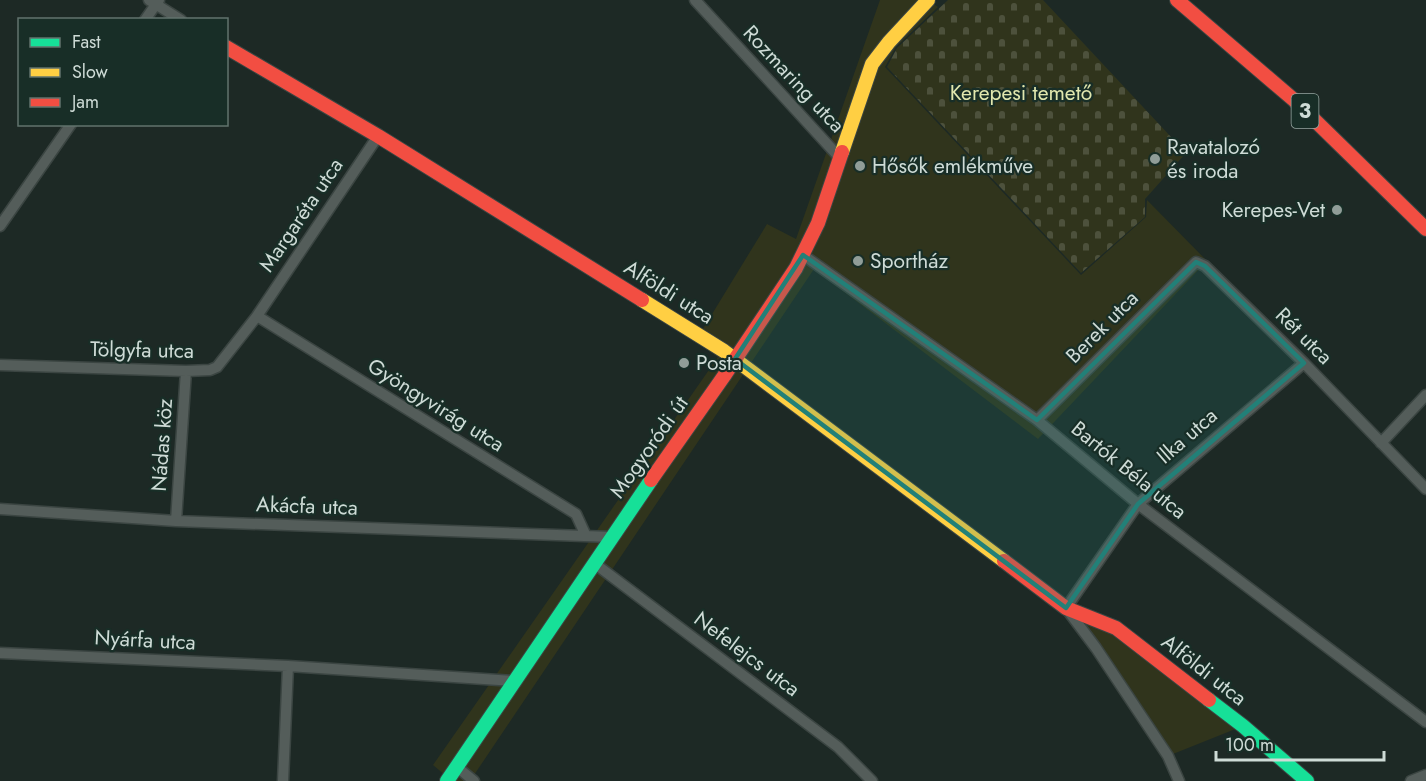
<svg xmlns="http://www.w3.org/2000/svg" width="1426" height="781" font-family="Jost,sans-serif">
  <style>
    .green { fill: #30341c }
    .cemetery { fill: url(#cemetery-stones) }
    .lines { fill: none; stroke-linecap: round; stroke-linejoin: round }
    .street-casing { stroke: #3b4542; stroke-width: 13 }
    .fast-casing { stroke: #3b4542; stroke-width: 16 }
    .slow-casing { stroke: #3b4542; stroke-width: 16 }
    .jam-casing { stroke: #3b4542; stroke-width: 16 }
    .street { stroke: #545d5a; stroke-width: 10 }
    .fast { stroke: #16e098; stroke-width: 14 }
    .slow { stroke: #ffcf43; stroke-width: 14 }
    .jam { stroke: #f24e42; stroke-width: 14 }
    .marked { fill: #228078; fill-opacity: 0.2; stroke: #228078; stroke-width: 4.5; stroke-linejoin: round }
    .poi-dot { fill: #909d98; stroke: #182e27; stroke-width: 2 }
    .labels { text-anchor: middle; dominant-baseline: central; stroke-width: 4.5; stroke-linejoin: round; paint-order: stroke }
    .shield { fill: #182e27; stroke: #97a7a2; stroke-width: 1.5 }
    .shield-label { font-size: 20px; font-weight: bold; fill: #cedbd6 }
    .street-label { font-size: 21px; fill: #cedbd6; stroke: #182e27 }
    .park-label { font-size: 21px; fill: #e1e7ae; stroke: #182e27 }
    .poi-label { font-size: 21px; fill: #cedbd6; stroke: #182e27; text-anchor: start }
  </style>
  <defs>
    <pattern id="cemetery-stones" width="16" height="16" patternUnits="userSpaceOnUse" patternTransform="scale(1.5)"><rect width="16" height="16" fill="#30341c"/><path d="M2 7V4a2 2 0 0 1 4 0v3zM10 15v-3a2 2 0 0 1 4 0v3z" fill="#4d513c"/></pattern>
  </defs>
  <rect width="100%" height="100%" fill="#1d2925"/>
  <!-- green -->
  <path class="green" d="M 880,0 L 928,0 L 938,7 L 896,47 L 885,67 L 1081,275 L 1146,217 L 1147,200 L 1207,261 L 1038,439 L 814,269 L 470,781 L 452,781 L 433,765 L 718,357 L 695,342 L 767,224 L 796,239 Z
    M 1066,608 L 1116,628 L 1243,726 L 1168,756 Z"/>
  <!-- cemetery -->
  <path class="cemetery" d="M 948,0 L 1043,0 L 1186,153 L 1145,199 L 1145,217 L 1081,273 L 887,67 L 897,48 Z"/>
  <g class="lines">
    <defs>
      <path id="street" d="M 149,0 L 181,20
        M 695,0 L 840,158
        M 145,20 L 159,0
        M 0,226 L 71,124
        M 803,255 L 1037,420 L 1138,504 L 1426,722
        M 257,316 L 576,514 L 586,536
        M 0,365 L 186,371 L 210,370 L 217,367 L 257,316 L 378,136
        M 1037,420 L 1196,262 L 1205,266 L 1304,363 L 1426,489
        M 1381,443 L 1426,395
        M 0,509 L 176,521 L 612,537
        M 176,521 L 186,371
        M 594,563 L 838,747 L 872,781
        M 0,653 L 288,666 L 514,681
        M 457,767 L 474,781
        M 283,781 L 288,666
        M 1179,781 L 1168,756 L 1096,648 L 1066,608 L 1138,504 L 1304,363
        M 1411,781 L 1426,775"/>
      <path id="fast" d="M 1209,700 L 1243,726 L 1307,781
        M 447,781 L 651,480"/>
      <path id="slow" d="M 842,152 L 872,64 L 889,42 L 928,0
        M 642,300 L 724,351 L 1004,561"/>
      <path id="jam" d="M 1177,0 L 1294,100 L 1426,229
        M 226,47 L 378,136 L 642,300
        M 651,480 L 724,376 L 796,268 L 818,223 L 842,152
        M 1004,561 L 1066,608 L 1116,628 L 1209,700"/>
    </defs>
    <!-- street casing -->
    <use href="#street" class="street-casing"/>
    <!-- fast casing -->
    <use href="#fast" class="fast-casing"/>
    <!-- slow casing -->
    <use href="#slow" class="slow-casing"/>
    <!-- jam casing -->
    <use href="#jam" class="jam-casing"/>
    <!-- street -->
    <use href="#street" class="street"/>
    <!-- fast -->
    <use href="#fast" class="fast"/>
    <!-- slow -->
    <use href="#slow" class="slow"/>
    <!-- jam -->
    <use href="#jam" class="jam"/>
  </g>
  <!-- marked area -->
  <path class="marked" d="M 803,255 L 1037,420 L 1196,262 L 1205,266 L 1304,363 L 1138,504 L 1066,608 L 735,359 Z"/>
  <!-- markers -->
  <g class="poi-dot">
    <circle cx="1155" cy="159" r="6"/>
    <circle cx="860" cy="166" r="6"/>
    <circle cx="1337" cy="210" r="6"/>
    <circle cx="858" cy="261" r="6"/>
    <circle cx="684" cy="363" r="6"/>
  </g>
  <g class="labels">
    <!-- shield labels -->
    <rect class="shield" x="1291.5" y="94" width="27" height="34" rx="4.5"/>
    <g class="shield-label">
      <text x="1305" y="111">3</text>
    </g>
    <!-- street labels -->
    <g class="street-label">
      <text transform="translate(794 79) rotate(47)">Rozmaring utca</text>
      <text transform="translate(301 215) rotate(-56)">Margaréta utca</text>
      <text transform="translate(669 292) rotate(32)">Alföldi utca</text>
      <text transform="translate(1102 327) rotate(-45)">Berek utca</text>
      <text transform="translate(1304 336) rotate(45)">Rét utca</text>
      <text transform="translate(142 350) rotate(1)">Tölgyfa utca</text>
      <text transform="translate(436 405) rotate(32)">Gyöngyvirág utca</text>
      <text transform="translate(1187 436) rotate(-41)">Ilka utca</text>
      <text transform="translate(162 445) rotate(-86)">Nádas köz</text>
      <text transform="translate(649 447) rotate(-55)">Mogyoródi út</text>
      <text transform="translate(1129 470) rotate(39)">Bartók Béla utca</text>
      <text transform="translate(307 506) rotate(2)">Akácfa utca</text>
      <text transform="translate(145 640) rotate(3)">Nyárfa utca</text>
      <text transform="translate(747 654) rotate(37)">Nefelejcs utca</text>
      <text transform="translate(1204 670) rotate(38)">Alföldi utca</text>
    </g>
    <!-- park labels -->
    <g class="park-label">
      <text x="1021" y="93">Kerepesi temető</text>
    </g>
    <!-- poi labels -->
    <g class="poi-label">
      <text x="1167" y="147">Ravatalozó<tspan x="1167" dy="24">és iroda</tspan></text>
      <text x="872" y="166">Hősők emlékműve</text>
      <text x="1325" y="210" text-anchor="end">Kerepes-Vet</text>
      <text x="870" y="261">Sportház</text>
      <text x="696" y="363">Posta</text>
    </g>
  </g>
  <!-- legend -->
  <rect x="18" y="18" width="210" height="108" fill="#182e27" stroke="#61736d" stroke-width="1.5"/>
  <rect x="30" y="38" width="30" height="9" fill="#16e098" stroke="#61736d" stroke-width="1.5"/>
  <text x="72" y="48" font-size="18" fill="#cedbd6">Fast</text>
  <rect x="30" y="68" width="30" height="9" fill="#ffcf43" stroke="#61736d" stroke-width="1.5"/>
  <text x="72" y="78" font-size="18" fill="#cedbd6">Slow</text>
  <rect x="30" y="98" width="30" height="9" fill="#f24e42" stroke="#61736d" stroke-width="1.5"/>
  <text x="72" y="108" font-size="18" fill="#cedbd6">Jam</text>
  <!-- scale -->
  <path d="M1216 751v9h168v-9" fill="none" stroke="#cedbd6" stroke-width="3"/>
  <text x="1225" y="751" font-size="18" fill="#cedbd6" stroke="#182e27" stroke-width="4.5" paint-order="stroke">100 m</text>
</svg>
